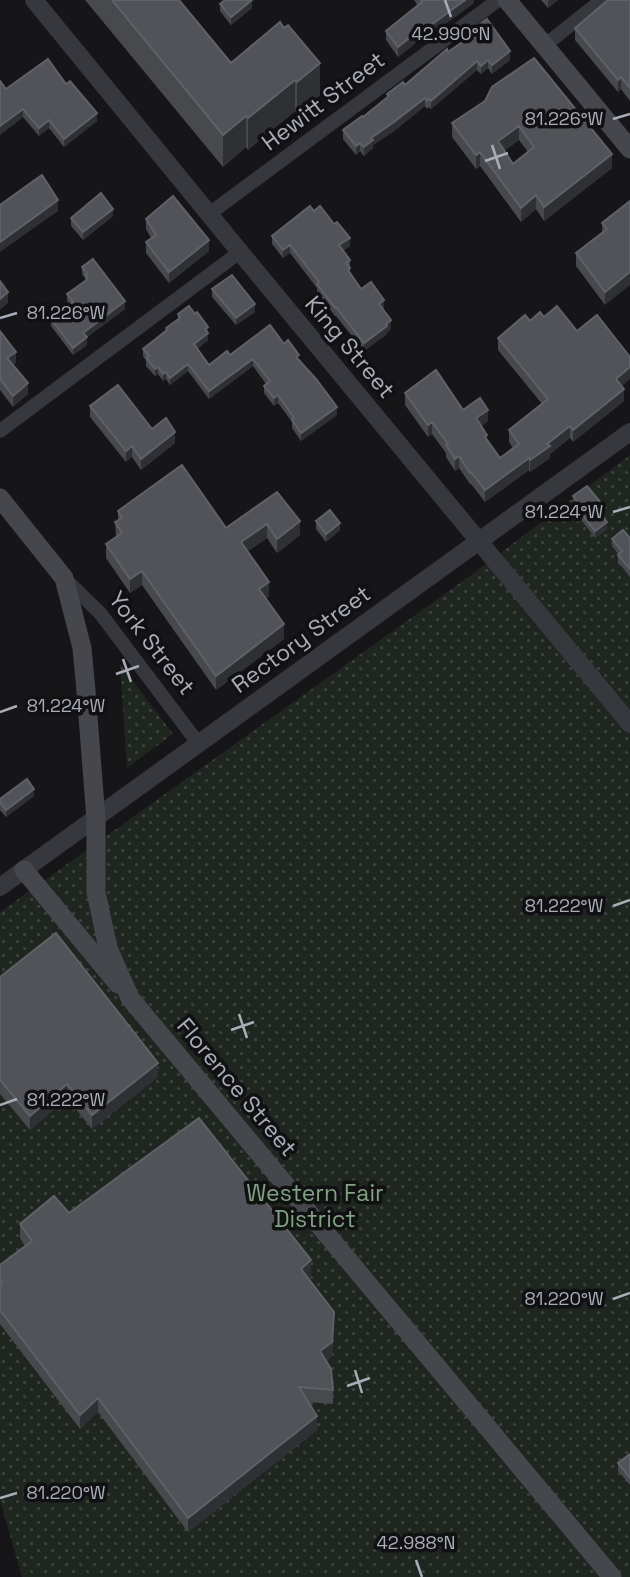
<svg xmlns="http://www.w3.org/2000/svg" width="630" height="1577" font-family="'Space Grotesk',sans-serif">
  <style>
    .grass { fill: url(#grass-dots) }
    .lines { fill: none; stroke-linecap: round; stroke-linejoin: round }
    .minor { stroke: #37383d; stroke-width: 14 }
    .tertiary { stroke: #37383d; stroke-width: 18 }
    .secondary { stroke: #45474d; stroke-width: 19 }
    .wall { fill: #47494d; fill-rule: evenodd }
    .shaded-wall { fill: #2f3033 }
    .building { fill: #525359; stroke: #5f6168; stroke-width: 2; fill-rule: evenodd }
    .ticks { fill: none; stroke: #a8adb8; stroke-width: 2.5 }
    .labels { text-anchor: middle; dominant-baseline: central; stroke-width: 7; stroke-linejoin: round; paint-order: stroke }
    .street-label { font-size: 23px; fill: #a8adb8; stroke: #111113 }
    .park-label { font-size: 23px; fill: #7fa381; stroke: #111113 }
    .ticks-label { font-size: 18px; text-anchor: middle; fill: #a8adb8; stroke: #111113; stroke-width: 7; stroke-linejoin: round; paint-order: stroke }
  </style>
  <defs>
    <pattern id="grass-dots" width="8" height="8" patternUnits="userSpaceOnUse" patternTransform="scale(1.75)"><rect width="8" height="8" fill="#1e261f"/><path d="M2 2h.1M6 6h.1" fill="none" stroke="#3c433d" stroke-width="1.8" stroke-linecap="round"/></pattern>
  </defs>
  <rect width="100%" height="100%" fill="#161618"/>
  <!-- grass -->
  <path class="grass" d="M 630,455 L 630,1577 L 22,1577 L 0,1500 L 0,912 L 474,573 Z
    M 120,664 L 173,734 L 127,768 Z"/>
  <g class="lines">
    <!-- minor -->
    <path class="minor" d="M 544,46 L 602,0
      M 209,214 L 498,0
      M 0,431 L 240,252
      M 65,579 L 100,613 L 198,743"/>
    <!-- tertiary -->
    <path class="tertiary" d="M 34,0 L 240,252 L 630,724
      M 0,887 L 630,432"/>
    <!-- secondary -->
    <path class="secondary" d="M 507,0 L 630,149
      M 0,498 L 64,578 L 82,648 L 86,691 L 96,819 L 96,892 L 108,948 L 130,998 L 612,1577
      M 24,870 L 118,984"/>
  </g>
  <!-- wall -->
  <path class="wall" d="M 85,0 L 179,0 L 231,63 L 280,22 L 320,95 L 297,114 L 295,111 L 248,150 L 246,147 L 223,167 Z
    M 414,0 L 474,0 L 474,3 L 423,40 L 422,38 L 398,57 L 386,40 L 386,31 L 418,6 Z
    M 541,0 L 558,0 L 548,8 Z
    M 630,0 L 630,101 L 621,89 L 618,92 L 575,40 L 575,28 Z
    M 220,4 L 252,8 L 231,25 L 220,11 Z
    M 469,32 L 510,60 L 492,74 L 488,68 L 481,74 L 477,70 L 431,109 L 429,107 L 427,109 L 425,106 L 394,131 L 373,145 L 373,148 L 364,156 L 360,151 L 356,155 L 343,139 L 343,130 L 363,117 L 387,98 L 387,94 L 405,85 L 469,38 Z
    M 0,81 L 6,89 L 66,84 L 97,121 L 64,147 L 49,128 L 39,136 L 23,117 L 0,135 Z
    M 485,101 L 612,168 L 544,221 L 536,209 L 521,222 L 480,166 L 476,169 L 452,137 L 452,123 ZM 519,140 L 528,152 L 513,164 L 504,151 Z
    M 630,201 L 605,305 L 576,266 L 576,253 L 602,233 L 602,223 Z
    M 314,211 L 334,224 L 350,246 L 343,251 L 350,260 L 350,273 L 361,289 L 384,309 L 383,309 L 391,329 L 387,332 L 387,334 L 364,351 L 336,316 L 335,316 L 317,292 L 317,288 L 290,253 L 283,258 L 272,244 L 272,236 Z
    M 113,216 L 83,240 L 71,226 L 71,218 Z
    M 146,219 L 209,251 L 169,283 L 146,253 L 146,242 L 151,238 L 146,229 Z
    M 82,267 L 125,309 L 87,337 L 87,345 L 73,355 L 51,326 L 51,319 L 70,304 L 67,301 L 67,294 L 85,281 L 85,278 L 82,274 Z
    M 212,289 L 255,312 L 236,325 L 212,297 Z
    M 178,314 L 195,314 L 208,327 L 208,340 L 197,349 L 209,365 L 230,355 L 284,344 L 299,361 L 337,415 L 301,441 L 292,428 L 292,422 L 278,403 L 274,406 L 264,393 L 264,386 L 266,384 L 253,366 L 209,399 L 188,371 L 170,385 L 166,379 L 163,381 L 158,374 L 155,376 L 146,366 L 146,360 L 143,356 L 143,349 L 166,331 L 166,328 L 178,319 Z
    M 544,317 L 577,331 L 630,357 L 630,379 L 621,386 L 624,401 L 573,442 L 570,438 L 550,454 L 550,458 L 530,472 L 529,470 L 485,502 L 471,484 L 470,484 L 459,468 L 455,471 L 446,457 L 446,453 L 432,434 L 428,437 L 405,405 L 405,393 L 463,410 L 488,421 L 481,426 L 487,440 L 500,458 L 513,448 L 509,442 L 509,430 L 542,404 L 498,350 L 498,338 L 530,321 Z
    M 0,331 L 16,363 L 13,365 L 28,394 L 13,407 L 0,390 Z
    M 90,406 L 175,443 L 141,470 L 132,457 L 126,462 L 90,417 Z
    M 277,492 L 300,535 L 277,553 L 267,538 L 248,551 L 269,596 L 266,598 L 284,639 L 216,690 L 142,585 L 130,593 L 106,558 L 106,544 L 116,537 L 115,522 L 118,520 L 118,511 L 226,528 Z
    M 573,496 L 602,512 L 601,513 L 607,529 L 595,538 L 582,521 L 582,515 L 573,504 Z
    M 316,521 L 340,530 L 326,542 L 316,529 Z
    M 630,538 L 630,577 L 618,562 L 618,554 L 612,546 L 612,539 Z
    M 34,796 L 6,817 L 0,810 L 0,799 Z
    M 0,977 L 158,1077 L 92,1129 L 67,1098 L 30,1130 L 0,1094 Z
    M 69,1213 L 311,1274 L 308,1277 L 334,1326 L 332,1356 L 326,1361 L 333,1390 L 333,1404 L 308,1402 L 317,1430 L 188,1532 L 98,1412 L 80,1429 L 0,1324 L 0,1265 L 25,1246 L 20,1238 L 20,1224 Z
    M 630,1454 L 630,1485 L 618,1471 L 618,1463 Z"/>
  <!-- shaded-wall -->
  <path class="shaded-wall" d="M 252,0 L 252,8 L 231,25 L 231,17 Z
    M 465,0 L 474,0 L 474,3 L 423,40 L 423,31 Z
    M 548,0 L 558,0 L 548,8 Z
    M 422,28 L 422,38 L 398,57 L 398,47 Z
    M 510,51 L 510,60 L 492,74 L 492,65 Z
    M 488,60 L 488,68 L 481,74 L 481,66 Z
    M 477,61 L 477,70 L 431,109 L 431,101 Z
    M 320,63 L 320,95 L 297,114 L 297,82 Z
    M 621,77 L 621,89 L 618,92 L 618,80 Z
    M 295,80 L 295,111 L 248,150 L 248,118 Z
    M 425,98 L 425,106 L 394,131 L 373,145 L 373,148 L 364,156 L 364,147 L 371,138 Z
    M 23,109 L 23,117 L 0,135 L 0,126 Z
    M 97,113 L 97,121 L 64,147 L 64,139 Z
    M 246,116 L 246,147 L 223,167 L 223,135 Z
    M 49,120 L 49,128 L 39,136 L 39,128 Z
    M 519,126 L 519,140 L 498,155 L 498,141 Z
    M 360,143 L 360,151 L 356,155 L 356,146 Z
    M 480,152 L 480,166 L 476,169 L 476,155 Z
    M 612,154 L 612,168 L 544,221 L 544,207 Z
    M 536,195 L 536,209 L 521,222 L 521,208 Z
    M 58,200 L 58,211 L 0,252 L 0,242 Z
    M 113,209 L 113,216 L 83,240 L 83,232 Z
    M 350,238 L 350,246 L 339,254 L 339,245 Z
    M 209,240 L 209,251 L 169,283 L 169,272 Z
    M 290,245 L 290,253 L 283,258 L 283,250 Z
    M 630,272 L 630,285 L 605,305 L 605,292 Z
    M 8,292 L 8,303 L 0,310 L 0,299 Z
    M 384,300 L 384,309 L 379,312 L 379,304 Z
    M 125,301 L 125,309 L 83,340 L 83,333 Z
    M 255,304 L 255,312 L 236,325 L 236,318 Z
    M 391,320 L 391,329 L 387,332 L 387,334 L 364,351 L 364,343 Z
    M 208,327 L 208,340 L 194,352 L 194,344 Z
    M 87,337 L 87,345 L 73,355 L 73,348 Z
    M 16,352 L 16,363 L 7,369 L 7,358 Z
    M 253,359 L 253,366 L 209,399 L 209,391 Z
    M 188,364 L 188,371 L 170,385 L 170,378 Z
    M 158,367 L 158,374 L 155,376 L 155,369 Z
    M 630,367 L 630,379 L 616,391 L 616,379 Z
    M 166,372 L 166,379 L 163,381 L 163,374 Z
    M 28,383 L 28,394 L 13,407 L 13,396 Z
    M 624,389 L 624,401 L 573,442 L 573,430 Z
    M 278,395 L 278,403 L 274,406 L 274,398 Z
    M 337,407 L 337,415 L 301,441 L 301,433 Z
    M 488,410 L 488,421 L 476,430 L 476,418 Z
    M 432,422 L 432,434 L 428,437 L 428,425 Z
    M 570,426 L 570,438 L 550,454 L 550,458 L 530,472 L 530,460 L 547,444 Z
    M 175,432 L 175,443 L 141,470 L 141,459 Z
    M 132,446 L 132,457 L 126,462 L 126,451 Z
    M 459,456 L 459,468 L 455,471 L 455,459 Z
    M 529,458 L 529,470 L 485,502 L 485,490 Z
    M 300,521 L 300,535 L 277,553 L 277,539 Z
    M 607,522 L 607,529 L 595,538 L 595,531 Z
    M 340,523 L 340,530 L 326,542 L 326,534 Z
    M 267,524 L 267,538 L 241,556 L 241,542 Z
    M 142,571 L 142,585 L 130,593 L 130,579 Z
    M 269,582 L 269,596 L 259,603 L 259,589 Z
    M 284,624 L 284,639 L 216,690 L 216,676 Z
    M 34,789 L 34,796 L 6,817 L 6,810 Z
    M 158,1063 L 158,1077 L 92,1129 L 92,1115 Z
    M 67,1084 L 67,1098 L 30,1130 L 30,1116 Z
    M 311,1260 L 311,1274 L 301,1283 L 301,1269 Z
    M 334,1312 L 332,1356 L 320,1365 L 320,1351 Z
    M 98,1398 L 98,1412 L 80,1429 L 80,1415 Z
    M 317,1416 L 317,1430 L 188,1532 L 188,1518 Z"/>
  <!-- building -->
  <path class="building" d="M 112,0 L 179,0 L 231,63 L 280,22 L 284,28 L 288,25 L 320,63 L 297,82 L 295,80 L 248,118 L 246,116 L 223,135 Z
    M 225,0 L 252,0 L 231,17 L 220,4 Z
    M 421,0 L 465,0 L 423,31 L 422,28 L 398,47 L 386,31 L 422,2 Z
    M 608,0 L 630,0 L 630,88 L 621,77 L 618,80 L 575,28 Z
    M 487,19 L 510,51 L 492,65 L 488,60 L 481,66 L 477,61 L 431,101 L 429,99 L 427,101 L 425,98 L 394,122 L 371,138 L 373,140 L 364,147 L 360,143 L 356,146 L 343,130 L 362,116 L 363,117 L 389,96 L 387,94 L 403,82 L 405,85 L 447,49 L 448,52 L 471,36 L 469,32 Z
    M 534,58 L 612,154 L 544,207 L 536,195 L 521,208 L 480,152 L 476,155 L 452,123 L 485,101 L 492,87 ZM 519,126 L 534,147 L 513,164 L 498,141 Z
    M 48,59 L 66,84 L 70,81 L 97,113 L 64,139 L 49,120 L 39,128 L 23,109 L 0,126 L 0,81 L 6,89 Z
    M 42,175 L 58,200 L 0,242 L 0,205 Z
    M 101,193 L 113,209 L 83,232 L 71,218 Z
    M 173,196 L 209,240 L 169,272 L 146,242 L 156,235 L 146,219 Z
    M 630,201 L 630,272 L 605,292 L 576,253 L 607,229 L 602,223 Z
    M 310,206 L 314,211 L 320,206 L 334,224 L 337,222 L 350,238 L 339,245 L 350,260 L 346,263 L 350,268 L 348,270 L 361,289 L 371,282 L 384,300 L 379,304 L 391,320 L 386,324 L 387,326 L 364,343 L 336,307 L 335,308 L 317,284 L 319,282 L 290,245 L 283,250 L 272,236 Z
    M 93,259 L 125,301 L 83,333 L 87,337 L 73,348 L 51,319 L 73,302 L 67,294 L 88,279 L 85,275 L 87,274 L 82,267 Z
    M 232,275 L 255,304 L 236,318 L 212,289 Z
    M 0,281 L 8,292 L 0,299 Z
    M 189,306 L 195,314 L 197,312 L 208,327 L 205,329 L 208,333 L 194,344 L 209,365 L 227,351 L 230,355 L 270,325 L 284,344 L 288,340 L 299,355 L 296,357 L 316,379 L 337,407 L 301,433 L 292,420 L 294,418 L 278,395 L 274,398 L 264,386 L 270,381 L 253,359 L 209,391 L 188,364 L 170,378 L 166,372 L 163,374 L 158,367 L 155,369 L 146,358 L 149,356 L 143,349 L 167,330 L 166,328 L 180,318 L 178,314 Z
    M 557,306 L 577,331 L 597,315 L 630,357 L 630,367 L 616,379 L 624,389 L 573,430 L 570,426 L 547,444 L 550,446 L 530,460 L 529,458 L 485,490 L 471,472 L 470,473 L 459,456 L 455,459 L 446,445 L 448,444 L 432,422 L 428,425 L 405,393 L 436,370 L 463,410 L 480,398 L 488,410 L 476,418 L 487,435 L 485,437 L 500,458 L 519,444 L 509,430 L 548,399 L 498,338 L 525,315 L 530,321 L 540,312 L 544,317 Z
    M 0,331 L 16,352 L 7,358 L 28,383 L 13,396 L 0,379 Z
    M 118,385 L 152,429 L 166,418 L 175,432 L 141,459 L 132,446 L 126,451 L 90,406 Z
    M 182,465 L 226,528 L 277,492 L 300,521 L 277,539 L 267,524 L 241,542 L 269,582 L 259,589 L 284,624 L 216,676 L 142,571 L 130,579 L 106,544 L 122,533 L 115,522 L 122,518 L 118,511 Z
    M 587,486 L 602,504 L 597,508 L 607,522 L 595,531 L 582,514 L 585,511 L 573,496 Z
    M 330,510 L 340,523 L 326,534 L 316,521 Z
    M 623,530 L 630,538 L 630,569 L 618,555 L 622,551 L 612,539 Z
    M 27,779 L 34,789 L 6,810 L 0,802 L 0,799 Z
    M 56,933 L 158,1063 L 92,1115 L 67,1084 L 30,1116 L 0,1080 L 0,977 Z
    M 199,1118 L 311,1260 L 301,1269 L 334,1312 L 332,1342 L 320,1351 L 331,1369 L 333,1390 L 299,1387 L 317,1416 L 188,1518 L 98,1398 L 80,1415 L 0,1310 L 0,1284 L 2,1283 L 0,1279 L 0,1265 L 32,1241 L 20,1224 L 54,1196 L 69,1213 Z
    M 630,1454 L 630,1478 L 618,1463 Z"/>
  <!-- ticks -->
  <path class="ticks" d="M 445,0 L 451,17M 613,119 L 630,114M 492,145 L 500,169M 485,161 L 508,153M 0,318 L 17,313M 613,512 L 630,507M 123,659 L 131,682M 116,674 L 139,666M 0,712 L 17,706M 613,906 L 630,900M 239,1014 L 247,1038M 231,1030 L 254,1022M 0,1105 L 17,1099M 613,1299 L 630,1293M 355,1370 L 362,1393M 347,1386 L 370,1378M 0,1498 L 17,1493M 416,1560 L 422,1577"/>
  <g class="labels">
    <!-- street labels -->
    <g class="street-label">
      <text transform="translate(323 101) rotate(-37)">Hewitt Street</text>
      <text transform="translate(350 347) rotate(50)">King Street</text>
      <text transform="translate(301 639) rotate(-36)">Rectory Street</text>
      <text transform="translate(152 643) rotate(52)">York Street</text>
      <text transform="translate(237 1087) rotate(50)">Florence Street</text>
    </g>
    <!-- park labels -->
    <g class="park-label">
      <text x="315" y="1193">Western Fair<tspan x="315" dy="26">District</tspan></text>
    </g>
  </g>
  <g class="ticks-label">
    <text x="451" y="40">42.990°N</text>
    <text x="564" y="125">81.226°W</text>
    <text x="66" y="319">81.226°W</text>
    <text x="564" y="518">81.224°W</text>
    <text x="66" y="712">81.224°W</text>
    <text x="564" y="912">81.222°W</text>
    <text x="66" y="1106">81.222°W</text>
    <text x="564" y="1305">81.220°W</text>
    <text x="66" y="1499">81.220°W</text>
    <text x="416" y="1549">42.988°N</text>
  </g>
</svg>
